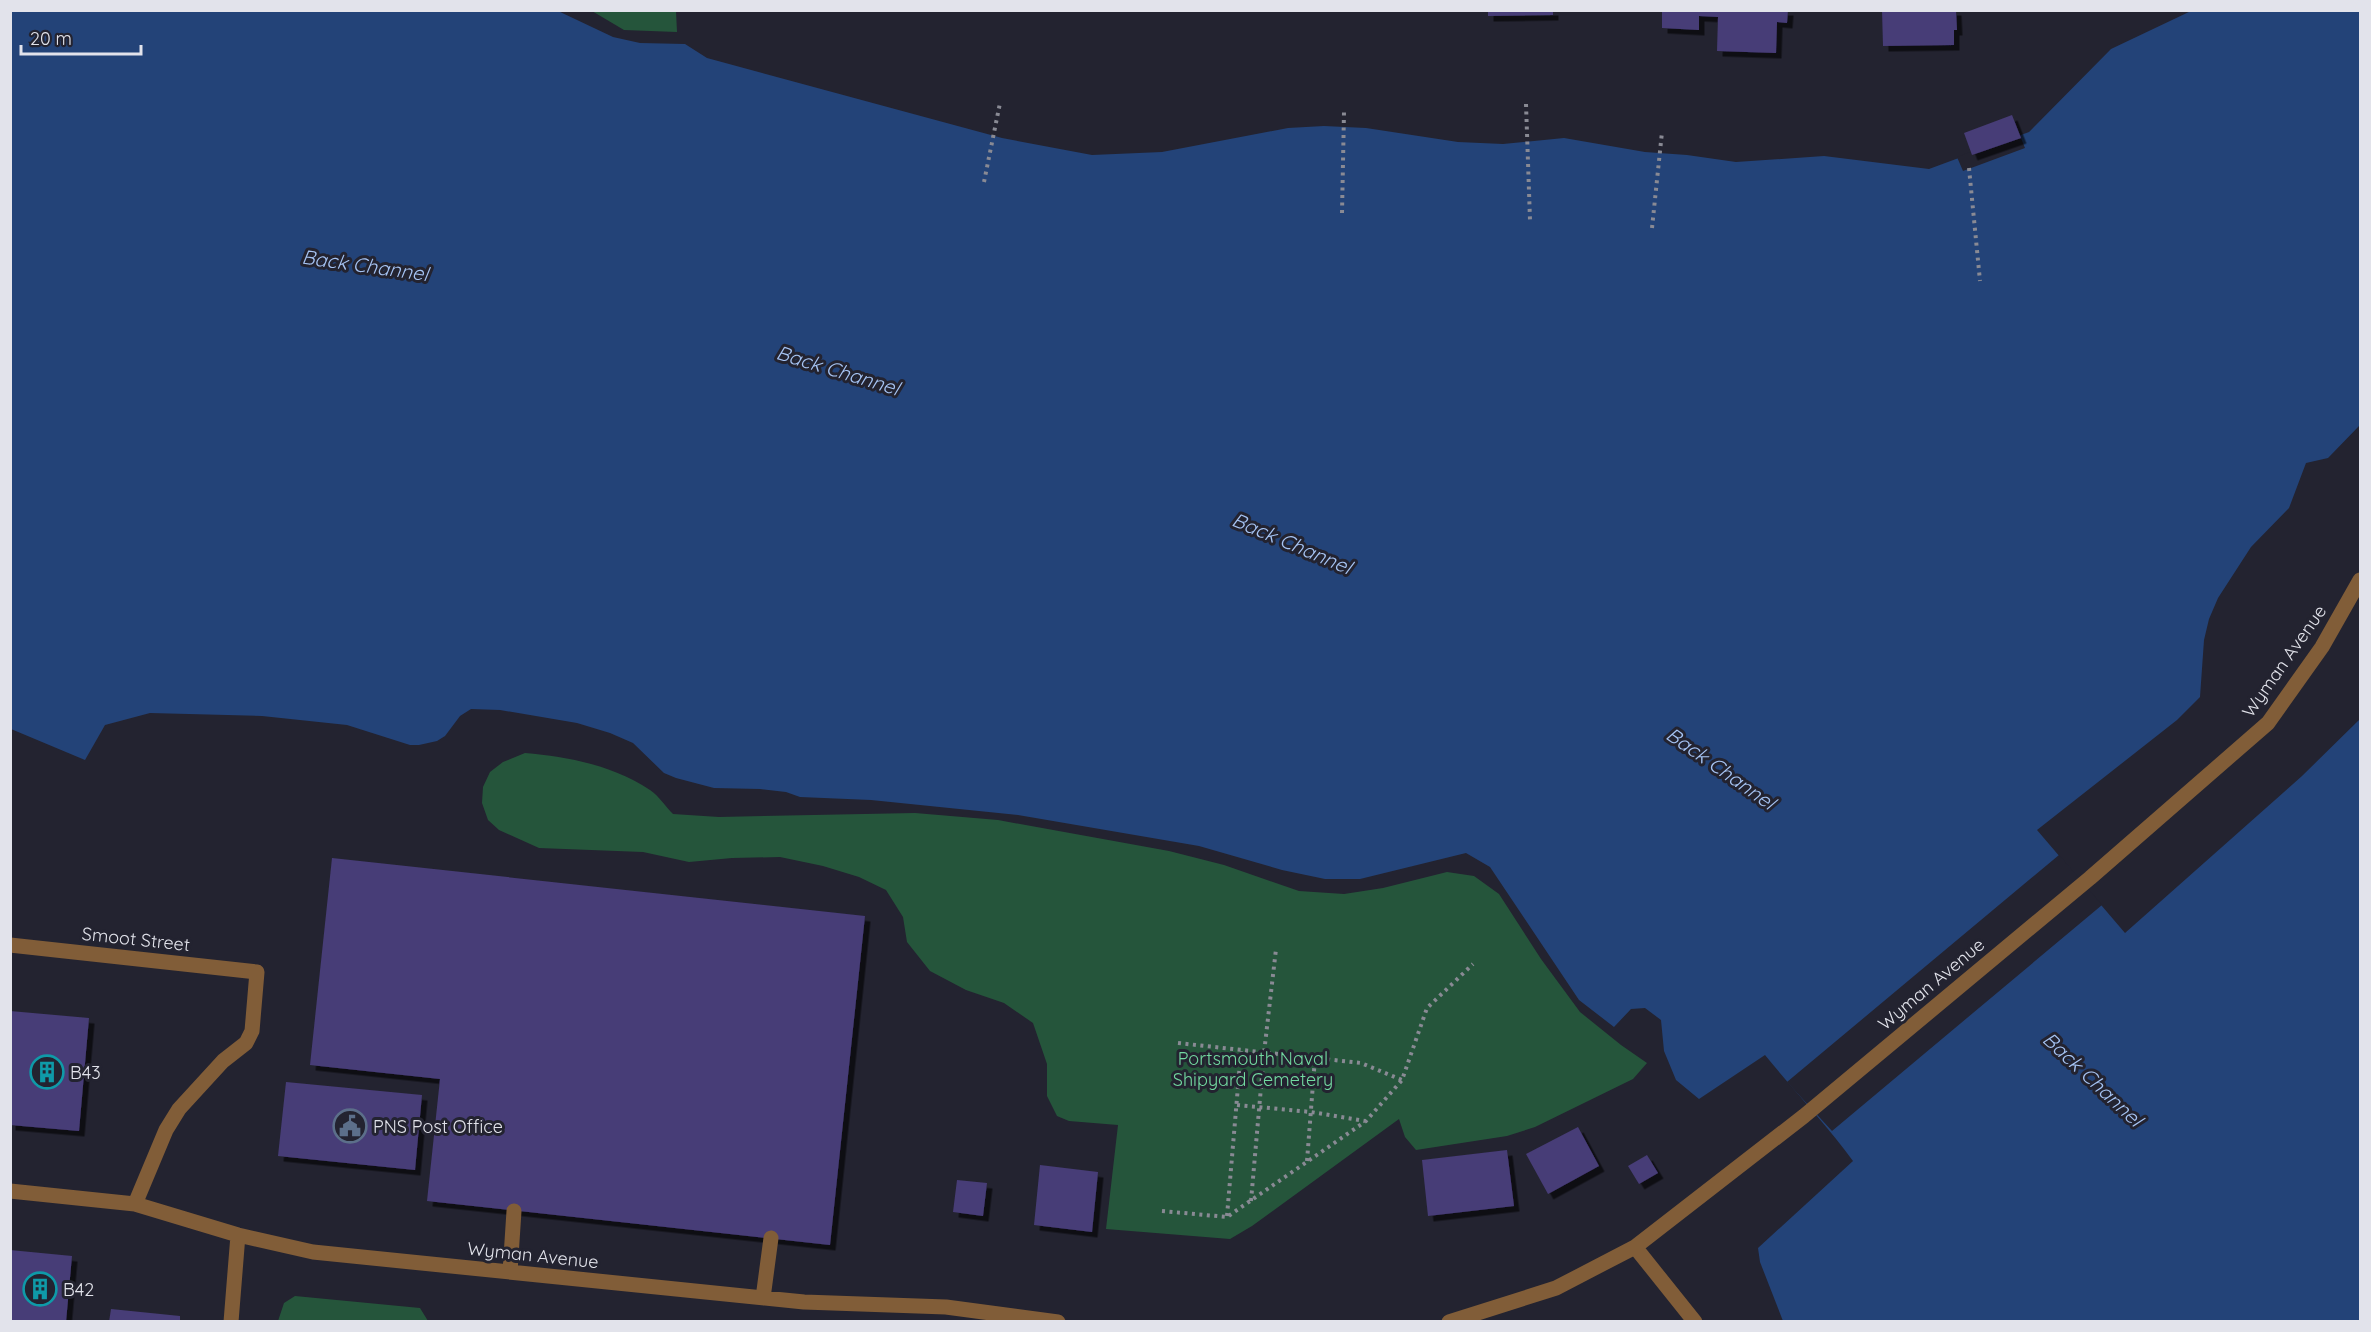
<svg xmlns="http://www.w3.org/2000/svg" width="2371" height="1332" font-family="Quicksand,sans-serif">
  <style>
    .green { fill: #25553b }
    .water { fill: #234378 }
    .pier { fill: #232330 }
    .building { fill: #473c77; filter: url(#shadow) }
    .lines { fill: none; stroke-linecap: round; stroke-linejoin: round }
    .path { stroke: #898a94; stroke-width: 4; stroke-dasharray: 3 4.5; stroke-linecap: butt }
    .minor { stroke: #815d38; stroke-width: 15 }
    .labels { text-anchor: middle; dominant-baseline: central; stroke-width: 6; stroke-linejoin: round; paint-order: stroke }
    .street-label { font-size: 18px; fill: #e2e3eb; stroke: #232330 }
    .park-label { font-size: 18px; fill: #72d9a0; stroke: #232330 }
    .poi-label { font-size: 18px; fill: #e2e3eb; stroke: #232330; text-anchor: start }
    .water-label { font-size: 20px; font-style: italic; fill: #a6c4f4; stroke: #232330 }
  </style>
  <defs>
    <filter id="shadow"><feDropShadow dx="5.5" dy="5.5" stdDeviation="0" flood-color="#0009"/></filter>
  </defs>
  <rect width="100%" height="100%" fill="#232330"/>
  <!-- green -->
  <path class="green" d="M 592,11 L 676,11 L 677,32 L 624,30 Z
    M 525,753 C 569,757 612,765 650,790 C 659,796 666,807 673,814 L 719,817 L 915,813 L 998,820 L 1169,851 L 1224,865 L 1299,891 L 1344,894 L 1383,888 L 1447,872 L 1474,876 L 1499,894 L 1541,959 L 1580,1012 L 1621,1045 L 1647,1063 L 1633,1079 L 1535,1127 L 1507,1136 L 1416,1150 L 1405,1137 L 1399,1119 L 1252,1226 L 1230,1239 L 1106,1229 L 1118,1125 L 1069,1121 L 1057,1116 L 1047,1096 L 1047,1064 L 1033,1023 L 1004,1003 L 966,990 L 930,971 L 907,942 L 903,917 L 886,890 L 859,877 L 823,866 L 780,857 L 732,858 L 689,862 L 643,852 L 539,848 L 499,830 L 488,820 L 482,803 L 483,787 L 490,772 L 503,762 Z
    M 295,1296 L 420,1308 L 428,1321 L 278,1321 L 284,1303 Z"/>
  <!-- water -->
  <path class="water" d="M 10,11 L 558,11 L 613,37 L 640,43 L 685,44 L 707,58 L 1002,138 L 1092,155 L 1162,152 L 1288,128 L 1324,126 L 1366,128 L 1458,142 L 1503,144 L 1564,138 L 1645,152 L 1687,155 L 1736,162 L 1824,156 L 1929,169 L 2029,132 L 2111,49 L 2191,11 L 2360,11 L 2360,425 L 2328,458 L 2306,463 L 2289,508 L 2251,547 L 2218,598 L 2209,619 L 2204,640 L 2200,697 L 2177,720 L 2037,830 L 2125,933 L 2302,776 L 2360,719 L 2360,1321 L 1783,1321 L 1760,1262 L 1758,1248 L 1853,1161 C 1826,1124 1794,1091 1765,1055 L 1699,1099 L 1676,1080 L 1664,1051 L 1661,1020 L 1645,1008 L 1631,1009 L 1614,1027 L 1579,1000 L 1490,867 L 1466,853 L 1360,879 L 1325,879 L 1282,870 L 1199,846 L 1018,815 L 871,800 L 800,797 L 786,792 L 760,789 L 714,788 L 676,778 L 664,773 L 633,743 L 610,733 L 577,723 L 500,710 L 471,709 L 460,716 L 445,736 L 437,741 L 419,745 L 410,745 L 347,725 L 262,716 L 150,713 L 105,725 L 85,760 L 11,729 Z"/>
  <!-- pier -->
  <path class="pier" d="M 2019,133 L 2025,148 L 1963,171 L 1957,157 Z
    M 2059,855 L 2102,905 L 1832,1131 L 1787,1082 Z"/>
  <!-- building -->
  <path class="building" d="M 1488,10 L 1553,10 L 1553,15 L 1488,16 Z
    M 1662,10 L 1788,10 L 1787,23 L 1777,22 L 1776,53 L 1717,51 L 1718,17 L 1699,16 L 1699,30 L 1662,28 Z
    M 1882,10 L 1956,10 L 1957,30 L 1954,30 L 1954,45 L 1883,46 Z
    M 2012,115 L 2021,138 L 1972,155 L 1964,133 Z
    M 332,858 L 865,916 L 830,1245 L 427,1201 L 440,1079 L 310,1065 Z
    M 10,1011 L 89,1018 L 79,1131 L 10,1125 Z
    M 286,1082 L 422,1095 L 415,1170 L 278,1156 Z
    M 1578,1127 L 1599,1166 L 1548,1194 L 1526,1154 Z
    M 1507,1150 L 1514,1206 L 1428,1216 L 1422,1160 Z
    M 1647,1155 L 1658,1173 L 1639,1184 L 1628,1166 Z
    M 1040,1165 L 1098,1172 L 1092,1232 L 1034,1225 Z
    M 957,1180 L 987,1183 L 983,1216 L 953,1212 Z
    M 10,1250 L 72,1256 L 66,1322 L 10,1322 Z
    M 111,1309 L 180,1316 L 180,1322 L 109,1322 Z"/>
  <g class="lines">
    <!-- path -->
    <path class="path" d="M 1526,104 L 1530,220
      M 1969,168 L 1980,281
      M 984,182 L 1000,103
      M 1342,213 L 1344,112
      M 1652,228 L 1662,132
      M 1178,1043 L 1361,1063 L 1402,1080
      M 1237,1105 L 1311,1112 L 1365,1121
      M 1307,1161 L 1315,1058
      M 1251,1201 L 1264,1053 L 1276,949
      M 1162,1211 L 1227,1217 L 1366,1121 L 1402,1080 L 1427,1008 L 1473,964
      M 1227,1216 L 1241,1051"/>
    <!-- minor -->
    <path class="minor" d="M 10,945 L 257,972 L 252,1031 L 246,1043 L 223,1061 L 179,1109 L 166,1130 L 135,1204
      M 10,1191 L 135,1204 L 238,1235 L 313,1252 L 804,1302 L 946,1307 L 1058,1322
      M 1635,1247 L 1695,1322
      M 510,1272 L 514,1211
      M 763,1298 L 771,1238
      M 231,1322 L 238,1235
      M 1449,1322 L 1556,1288 L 1635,1247 L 1804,1116 L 2090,878 L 2268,723 L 2322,647 L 2360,580"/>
  </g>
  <!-- icons -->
  <defs>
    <symbol id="building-ring" viewBox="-11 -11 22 22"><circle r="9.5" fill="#232330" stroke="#0f9aa8" stroke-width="1.5"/><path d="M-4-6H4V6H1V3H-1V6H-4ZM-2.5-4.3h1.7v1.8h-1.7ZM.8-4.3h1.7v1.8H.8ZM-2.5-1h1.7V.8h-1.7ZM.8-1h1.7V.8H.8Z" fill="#0f9aa8"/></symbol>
    <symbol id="civic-ring" viewBox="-11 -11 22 22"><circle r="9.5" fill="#232330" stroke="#5c6f8a" stroke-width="1.5"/><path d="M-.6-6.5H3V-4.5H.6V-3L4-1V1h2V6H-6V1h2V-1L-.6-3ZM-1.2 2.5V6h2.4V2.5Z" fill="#5c6f8a"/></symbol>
  </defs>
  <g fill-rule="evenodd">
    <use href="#building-ring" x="28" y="1053" width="38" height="38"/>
    <use href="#civic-ring" x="331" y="1107" width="38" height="38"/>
    <use href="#building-ring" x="21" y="1270" width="38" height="38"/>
  </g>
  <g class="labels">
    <!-- street labels -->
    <g class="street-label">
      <text transform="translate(2284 661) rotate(-55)">Wyman Avenue</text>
      <text transform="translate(136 939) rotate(6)">Smoot Street</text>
      <text transform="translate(1931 984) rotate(-40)">Wyman Avenue</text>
      <text transform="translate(533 1255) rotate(6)">Wyman Avenue</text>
    </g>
    <!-- park labels -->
    <g class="park-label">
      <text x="1253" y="1058">Portsmouth Naval<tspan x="1253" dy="21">Shipyard Cemetery</tspan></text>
    </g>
    <!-- poi labels -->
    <g class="poi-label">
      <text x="70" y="1072">B43</text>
      <text x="373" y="1126">PNS Post Office</text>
      <text x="63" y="1289">B42</text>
    </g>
    <!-- water labels -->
    <g class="water-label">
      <text transform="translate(365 265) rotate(8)">Back Channel</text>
      <text transform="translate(838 370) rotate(17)">Back Channel</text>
      <text transform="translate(1292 543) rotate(23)">Back Channel</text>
      <text transform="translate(1721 768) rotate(35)">Back Channel</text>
      <text transform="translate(2093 1079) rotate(43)">Back Channel</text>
    </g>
  </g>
  <!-- border -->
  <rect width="2371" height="1332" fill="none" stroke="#e2e3eb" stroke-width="24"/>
  <!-- scale -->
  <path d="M21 45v9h120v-9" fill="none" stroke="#e2e3eb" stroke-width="3"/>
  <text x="30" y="45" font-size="18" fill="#e2e3eb" stroke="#232330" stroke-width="4.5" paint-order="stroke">20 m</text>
</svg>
